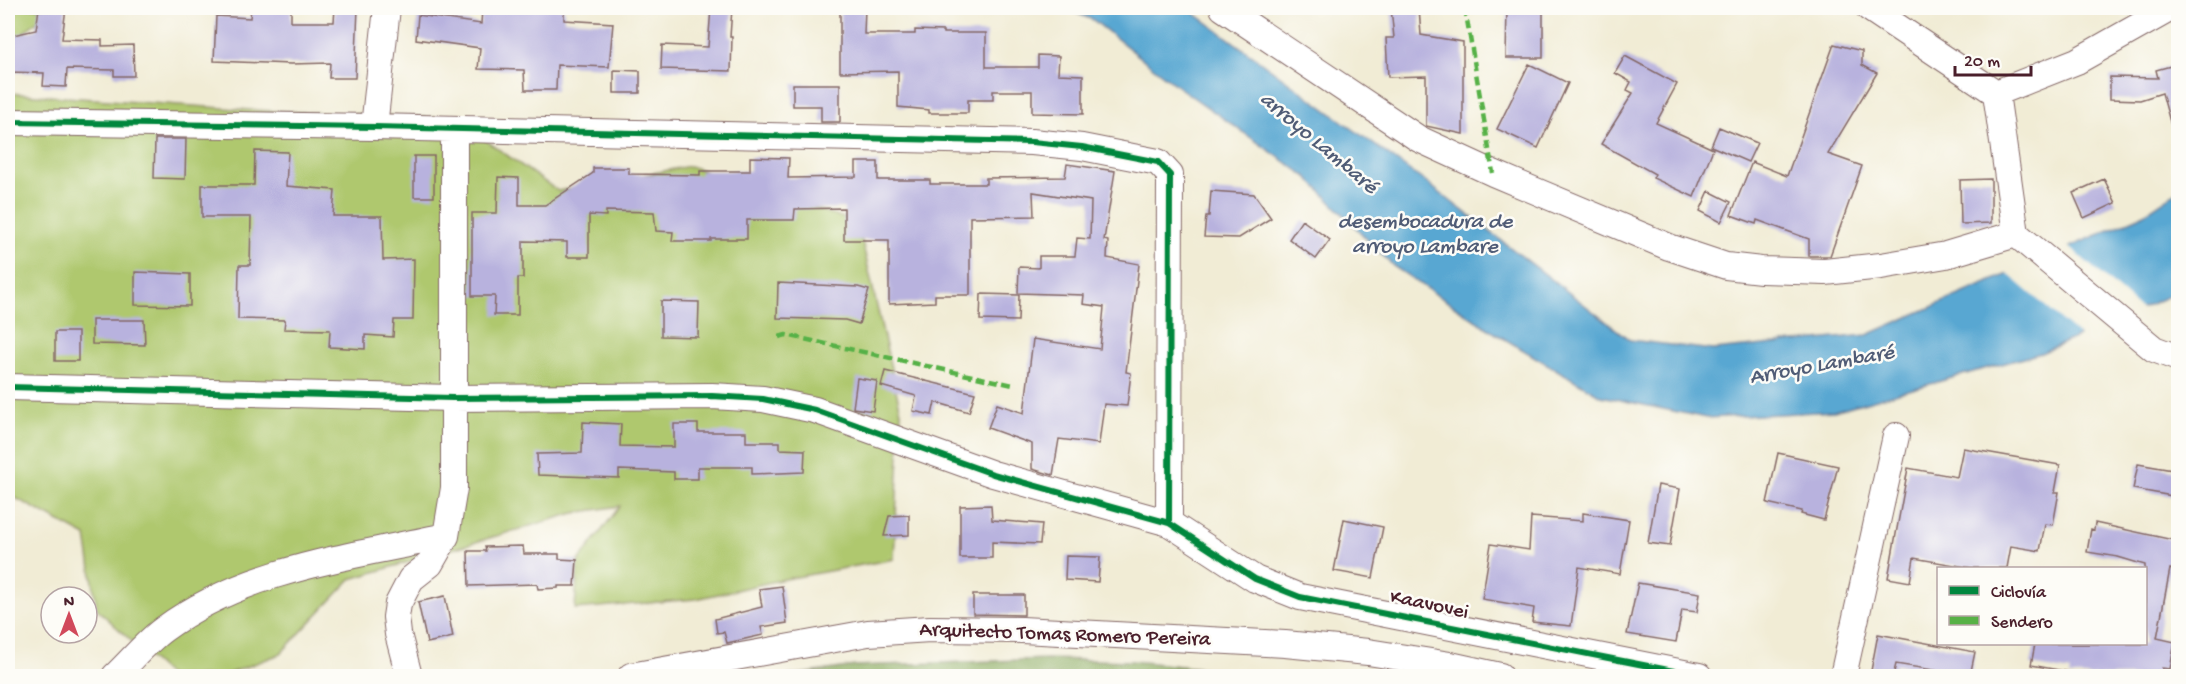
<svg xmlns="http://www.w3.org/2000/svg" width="2186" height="684" font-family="'Gochi Hand',sans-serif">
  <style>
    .green { fill: #afc86e; stroke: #7c744c; stroke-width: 1.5 }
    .forest { fill: #8bac61; stroke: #6a6646; stroke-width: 1.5 }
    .water { fill: #58a7d2; stroke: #51637e; stroke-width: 1.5 }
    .pier { fill: #f1ecd5 }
    .building { fill: #b8b2de }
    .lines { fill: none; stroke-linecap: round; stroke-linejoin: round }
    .minor-casing { stroke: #846766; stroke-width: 28 }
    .minor { stroke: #fff; stroke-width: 26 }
    .quiet { stroke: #57b146; stroke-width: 4.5; stroke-dasharray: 9 4.5; stroke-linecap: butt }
    .cycleway-casing { stroke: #fdfcf7; stroke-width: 10 }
    .cycleway { stroke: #00873e; stroke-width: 6 }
    .labels { text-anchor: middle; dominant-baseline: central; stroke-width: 5; stroke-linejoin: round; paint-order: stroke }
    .street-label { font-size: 21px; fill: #4a1f2b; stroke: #fdfcf7 }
    .water-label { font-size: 22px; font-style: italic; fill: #505c76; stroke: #fdfcf7 }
  </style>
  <rect width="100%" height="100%" fill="#fdfcf7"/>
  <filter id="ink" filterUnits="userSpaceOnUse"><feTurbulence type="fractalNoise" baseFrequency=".0167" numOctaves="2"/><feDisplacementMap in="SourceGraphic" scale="12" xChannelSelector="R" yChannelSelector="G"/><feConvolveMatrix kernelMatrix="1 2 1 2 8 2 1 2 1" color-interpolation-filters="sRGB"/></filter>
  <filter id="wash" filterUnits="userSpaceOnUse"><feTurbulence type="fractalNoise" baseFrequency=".008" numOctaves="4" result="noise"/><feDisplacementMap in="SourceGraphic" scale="24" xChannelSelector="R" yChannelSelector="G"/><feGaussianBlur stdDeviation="1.35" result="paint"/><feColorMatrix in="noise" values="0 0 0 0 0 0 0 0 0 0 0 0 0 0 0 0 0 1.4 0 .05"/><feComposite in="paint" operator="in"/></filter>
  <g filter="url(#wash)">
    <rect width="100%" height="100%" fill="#f1ecd5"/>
    <!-- green -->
    <path class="green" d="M 8,8 L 53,8 L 23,33 L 8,81 Z
      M 8,93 L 251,110 L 454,118 L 558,191 L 690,166 L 858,223 L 901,412 L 894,559 L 780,580 L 696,599 L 575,609 L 578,562 L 620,506 L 574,513 L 351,579 L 280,654 L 222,676 L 169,676 L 97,609 L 86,536 L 8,494 Z"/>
    <!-- forest -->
    <path class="forest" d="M 1047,659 L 1133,661 L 1278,676 L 788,676 L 855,666 Z"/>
    <!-- water -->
    <path class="water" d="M 1064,8 L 1187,8 L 1435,189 L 1630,340 L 1713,350 L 1867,335 L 2139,217 L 2178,191 L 2178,292 L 2041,353 L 1834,411 L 1706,418 L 1601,396 L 1498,335 L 1393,266 L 1307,177 L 1177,86 L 1093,20 Z"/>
    <!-- pier -->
    <path class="pier" d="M 2067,245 L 2143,311 L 2082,338 L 2006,272 Z"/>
    <g id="blocks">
      <!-- building -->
      <path class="building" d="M 39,8 L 66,8 L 62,39 L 102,40 L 102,46 L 133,45 L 134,76 L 114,76 L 114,70 L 67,69 L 66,87 L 43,86 L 44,73 L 8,72 L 8,36 L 36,30 Z
        M 251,8 L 291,8 L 291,22 L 334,22 L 335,8 L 358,8 L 355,78 L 329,78 L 330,63 L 291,64 L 214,61 L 216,16 L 250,18 Z
        M 482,8 L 564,8 L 564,20 L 613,23 L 609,67 L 557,65 L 556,90 L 525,90 L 524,70 L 478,69 L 480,48 L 416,39 L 418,15 L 481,24 Z
        M 711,8 L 732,8 L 730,37 L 732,37 L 731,71 L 661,69 L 662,45 L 708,47 Z
        M 840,8 L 865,8 L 864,34 L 915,34 L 915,30 L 943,31 L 943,33 L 986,33 L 986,67 L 1038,67 L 1038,55 L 1059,56 L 1058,74 L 1083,75 L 1083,114 L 1032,113 L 1032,91 L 993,91 L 993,100 L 968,100 L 968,113 L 929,113 L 929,110 L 898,107 L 898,71 L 840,72 Z
        M 1391,8 L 1419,8 L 1421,35 L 1463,42 L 1463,134 L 1426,126 L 1426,76 L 1388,77 L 1386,38 L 1394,38 Z
        M 1507,8 L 1543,8 L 1543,58 L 1506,58 Z
        M 1834,44 L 1862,51 L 1862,65 L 1877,73 L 1828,154 L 1862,166 L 1830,256 L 1809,256 L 1809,239 L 1757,220 L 1756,224 L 1731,215 L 1752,162 L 1787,176 Z
        M 1625,56 L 1677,84 L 1656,123 L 1713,149 L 1694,197 L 1653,178 L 1655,174 L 1601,144 L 1633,93 L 1627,90 L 1631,82 L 1615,73 Z
        M 1529,64 L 1568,83 L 1538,148 L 1497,129 Z
        M 2178,64 L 2178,128 L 2172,129 L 2162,93 L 2140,100 L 2110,99 L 2110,77 L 2158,78 L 2156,70 Z
        M 614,70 L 640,71 L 640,93 L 614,93 Z
        M 793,84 L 840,84 L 840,122 L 821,122 L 821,106 L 793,106 Z
        M 1719,127 L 1757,143 L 1748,162 L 1711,146 Z
        M 155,139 L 186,139 L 185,179 L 154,178 Z
        M 255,151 L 288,152 L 286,186 L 335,190 L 333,216 L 382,216 L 383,260 L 414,259 L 413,320 L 394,320 L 393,337 L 365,335 L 365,349 L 329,347 L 330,330 L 284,329 L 285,320 L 238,319 L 239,265 L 250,265 L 251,217 L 202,217 L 202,185 L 254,185 Z
        M 414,156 L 434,156 L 434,197 L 414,197 Z
        M 750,157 L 789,158 L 788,178 L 856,177 L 856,162 L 878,162 L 878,180 L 930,180 L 930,184 L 986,184 L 986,178 L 1065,177 L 1067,164 L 1115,171 L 1104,240 L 1108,241 L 1107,258 L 1139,264 L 1126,372 L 1131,373 L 1127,406 L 1104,404 L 1099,444 L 1059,439 L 1053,475 L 1032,469 L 1032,444 L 988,428 L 997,404 L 1024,413 L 1033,339 L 1100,349 L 1104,307 L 1083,304 L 1084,295 L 1018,293 L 1019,267 L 1039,268 L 1039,256 L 1075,256 L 1077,238 L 1090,239 L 1091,201 L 1033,192 L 1034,216 L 970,217 L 970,295 L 935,295 L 935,302 L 889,304 L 889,240 L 844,240 L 844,208 L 795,209 L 794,220 L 747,220 L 747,239 L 711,239 L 711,241 L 672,241 L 673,232 L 656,231 L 654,212 L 606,211 L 606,216 L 589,215 L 589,257 L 567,257 L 567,242 L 523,241 L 523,278 L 518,278 L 518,315 L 494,315 L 495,296 L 472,296 L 472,213 L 497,213 L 498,177 L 519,178 L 519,205 L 545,205 L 593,173 L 593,168 L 629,168 L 629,174 L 700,175 L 700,171 L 750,171 Z
        M 1991,179 L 1991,223 L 1961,224 L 1960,180 Z
        M 2104,179 L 2116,203 L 2084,218 L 2073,193 Z
        M 1211,191 L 1254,194 L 1271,218 L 1239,238 L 1204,237 L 1206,216 L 1209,216 Z
        M 1709,191 L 1731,202 L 1721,222 L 1700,211 Z
        M 1302,220 L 1330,240 L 1316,259 L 1289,239 Z
        M 135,272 L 190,274 L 190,306 L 135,305 Z
        M 778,283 L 858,287 L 869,290 L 859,324 L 845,320 L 777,318 Z
        M 981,294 L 1019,295 L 1018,321 L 980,320 Z
        M 661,301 L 699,302 L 698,337 L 661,336 Z
        M 92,320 L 144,320 L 145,345 L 92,344 Z
        M 55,332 L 78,332 L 78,361 L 55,361 Z
        M 885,371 L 975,393 L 969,412 L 935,402 L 932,415 L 913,411 L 916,396 L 881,386 Z
        M 857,378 L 877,381 L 873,411 L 853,408 Z
        M 583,422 L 621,424 L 620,446 L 674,447 L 674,424 L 698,424 L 698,432 L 746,432 L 746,442 L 780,442 L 780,449 L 805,450 L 804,472 L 752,474 L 752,467 L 698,467 L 698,479 L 674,479 L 674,472 L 619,470 L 619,478 L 538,475 L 537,454 L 582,453 Z
        M 1963,448 L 2060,465 L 2055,492 L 2059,492 L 2053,525 L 2045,524 L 2040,551 L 2011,546 L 2007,568 L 1972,568 L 1914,558 L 1910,582 L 1888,578 L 1908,468 L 1957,477 Z
        M 1778,453 L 1838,466 L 1824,520 L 1801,514 L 1802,511 L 1767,503 Z
        M 2138,464 L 2178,471 L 2178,497 L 2133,489 Z
        M 1658,485 L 1680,489 L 1670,546 L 1648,543 Z
        M 991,505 L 992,520 L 1042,524 L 1040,544 L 992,542 L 992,558 L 960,558 L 960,506 Z
        M 1583,513 L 1629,520 L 1620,574 L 1579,567 L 1571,626 L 1532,622 L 1534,608 L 1482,599 L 1491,544 L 1529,550 L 1531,517 L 1583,521 Z
        M 909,515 L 909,535 L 884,536 L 889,516 Z
        M 1344,519 L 1383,527 L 1373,578 L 1334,571 Z
        M 2095,523 L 2178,541 L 2178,571 L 2170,569 L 2157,638 L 2175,642 L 2170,669 L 2162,668 L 2161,676 L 2069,676 L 2070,672 L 2031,665 L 2035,644 L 2145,644 L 2145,565 L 2118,557 L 2087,552 L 2091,529 L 2094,530 Z
        M 523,546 L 524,554 L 559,554 L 559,559 L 577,560 L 575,586 L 558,586 L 558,588 L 538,589 L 537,584 L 469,586 L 468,551 L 486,551 L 485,547 Z
        M 1066,556 L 1100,557 L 1098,582 L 1065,580 Z
        M 1638,583 L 1700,593 L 1697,612 L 1682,610 L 1676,642 L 1627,634 Z
        M 782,586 L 787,623 L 761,627 L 763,635 L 727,643 L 724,632 L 717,633 L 715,619 L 762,607 L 759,589 Z
        M 973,595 L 1024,595 L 1024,615 L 973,614 Z
        M 445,596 L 453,637 L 427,643 L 418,602 Z
        M 1878,634 L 1975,652 L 1970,676 L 1896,664 L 1893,676 L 1870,676 Z"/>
    </g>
  </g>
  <g filter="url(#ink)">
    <use href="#blocks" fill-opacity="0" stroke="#846766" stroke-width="1.5"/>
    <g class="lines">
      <defs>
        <path id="minor" d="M 1223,8 L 1419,139 L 1493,173 L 1669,247 L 1726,266 L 1761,270 L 1825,272 L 1881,266 L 1946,255 L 2016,234 L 2154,349 L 2178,358
          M 1869,8 L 1996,93 L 2016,234
          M 1996,93 L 2077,61 L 2171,8
          M 8,122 L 374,127 L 1032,142 L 1082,147 L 1158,162 L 1170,175 L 1169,523
          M 374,127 L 387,8
          M 8,387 L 453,398 L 712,396 L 763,399 L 815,410 L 993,474 L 1169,523 L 1255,579 L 1300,597 L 1699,676
          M 115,676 C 131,661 146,642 164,629 C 245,569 350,557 446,536
          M 409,676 L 398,634 L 396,617 L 398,604 L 411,579 L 430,564 L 446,536 L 454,488 L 454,129
          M 631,676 L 868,633 L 930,629 L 1022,630 L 1285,644 L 1368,652 L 1450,665 L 1500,676
          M 1843,676 L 1896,436"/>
      </defs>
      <!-- minor casing -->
      <use href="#minor" class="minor-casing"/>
      <!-- minor -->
      <use href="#minor" class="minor"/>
      <!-- quiet -->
      <path class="quiet" d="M 1465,8 L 1493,173
        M 779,337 L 786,335 L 1013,385"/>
      <defs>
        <path id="cycleway" d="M 8,122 L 374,127 L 1032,142 L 1082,147 L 1158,162 L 1170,175 L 1169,523
          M 8,387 L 453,398 L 712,396 L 763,399 L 815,410 L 993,474 L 1169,523 L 1255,579 L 1300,597 L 1699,676"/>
      </defs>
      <!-- cycleway casing -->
      <use href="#cycleway" class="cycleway-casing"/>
      <!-- cycleway -->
      <use href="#cycleway" class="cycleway"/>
    </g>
  </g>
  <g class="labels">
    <!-- street labels -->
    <g class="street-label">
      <text transform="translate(1429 606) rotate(12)">Kaavovei</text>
      <text transform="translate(1065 636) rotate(2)">Arquitecto Tomas Romero Pereira</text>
    </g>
    <!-- water labels -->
    <g class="water-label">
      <text transform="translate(1318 144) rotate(40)">arroyo Lambaré</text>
      <text x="1425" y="223">desembocadura de<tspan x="1425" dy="25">arroyo Lambare</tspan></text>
      <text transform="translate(1822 366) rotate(-10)">Arroyo Lambaré</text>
    </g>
  </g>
  <!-- margin -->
  <rect width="2186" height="684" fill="none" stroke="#fdfcf7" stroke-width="30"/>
  <!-- legend -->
  <rect x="1937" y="567" width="210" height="78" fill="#fdfcf7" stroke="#b5a4a5" stroke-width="1.5"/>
  <rect x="1949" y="586" width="30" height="9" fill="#00873e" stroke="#b5a4a5" stroke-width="1.5"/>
  <text x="1991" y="597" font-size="18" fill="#4a1f2b">Ciclovía</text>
  <rect x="1949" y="616" width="30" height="9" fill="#57b146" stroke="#b5a4a5" stroke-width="1.5"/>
  <text x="1991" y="627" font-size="18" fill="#4a1f2b">Sendero</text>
  <!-- north arrow -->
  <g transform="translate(69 615)"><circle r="28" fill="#fdfcf7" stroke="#b5a4a5" stroke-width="1.5"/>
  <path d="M0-4.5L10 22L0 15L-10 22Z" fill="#d1495b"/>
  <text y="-9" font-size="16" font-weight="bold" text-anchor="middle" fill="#4a1f2b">N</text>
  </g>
  <!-- scale -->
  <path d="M1955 66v9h76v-9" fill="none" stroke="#4a1f2b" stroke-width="3"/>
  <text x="1964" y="66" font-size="18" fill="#4a1f2b" stroke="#fdfcf7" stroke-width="4.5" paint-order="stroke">20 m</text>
</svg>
